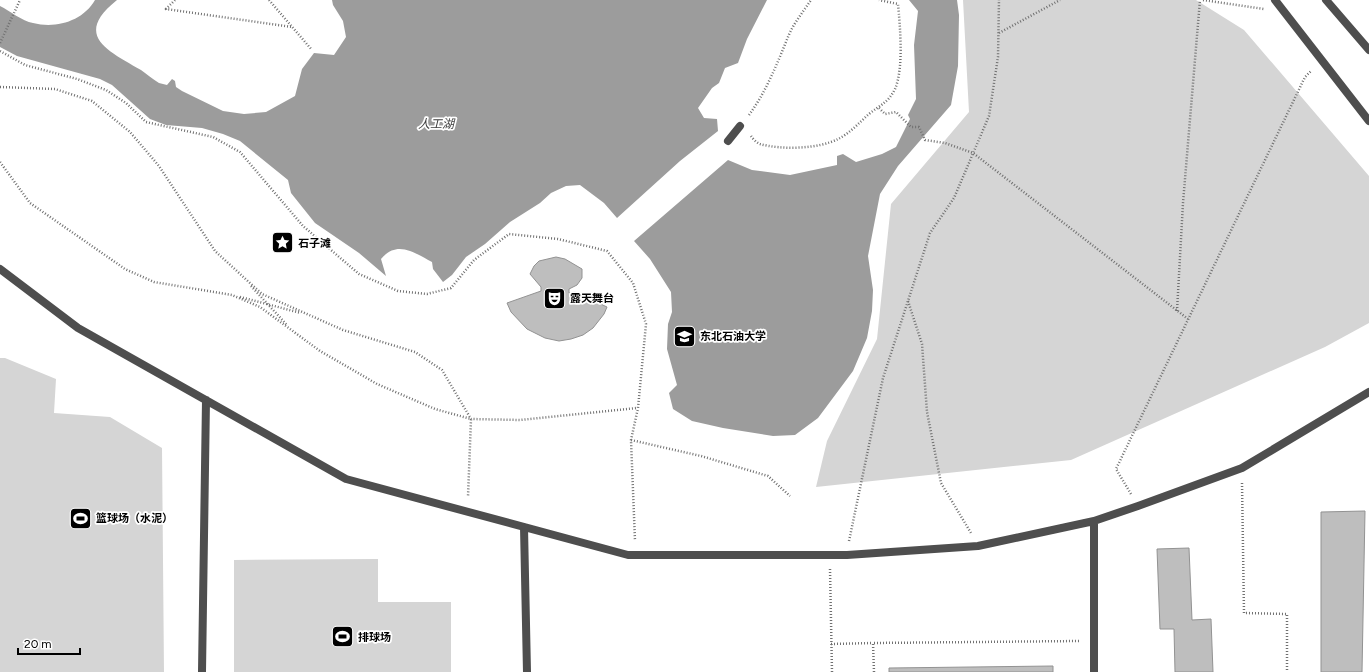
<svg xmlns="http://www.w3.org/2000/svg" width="1369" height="672" font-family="Figtree,'Noto Sans SC',sans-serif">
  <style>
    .green { fill: #d5d5d5 }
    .water { fill: #9c9c9c }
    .building { fill: #bebebe; stroke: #929292 }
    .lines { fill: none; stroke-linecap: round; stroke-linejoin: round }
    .path { stroke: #707070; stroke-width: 2.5; stroke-dasharray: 1 2; stroke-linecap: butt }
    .minor { stroke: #4e4e4e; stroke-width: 8 }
    .labels { text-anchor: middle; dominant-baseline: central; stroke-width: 3.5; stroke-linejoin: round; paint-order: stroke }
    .poi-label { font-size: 11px; font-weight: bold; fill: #000; stroke: #fff; text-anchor: start }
    .water-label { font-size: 12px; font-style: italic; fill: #3d3d3d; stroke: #fff }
  </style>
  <rect width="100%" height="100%" fill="#fff"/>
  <!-- green -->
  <path class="green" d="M 963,0 L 1196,0 L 1244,30 L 1369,176 L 1369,323 L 1325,347 L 1071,460 L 816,487 L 827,441 L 877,339 L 891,204 L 969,112 Z
    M 0,358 L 5,358 L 56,379 L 54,413 L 110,417 L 162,448 L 164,672 L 0,672 Z
    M 378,559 L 378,602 L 451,602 L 451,672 L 234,672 L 234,560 Z"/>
  <!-- water -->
  <path class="water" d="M 95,0 L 117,0 C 72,36 109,51 141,70 C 147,74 152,79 159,83 L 167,85 L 172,79 L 175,81 L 176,87 L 182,91 L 223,111 L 244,114 L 266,112 L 295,96 L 302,69 L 314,53 L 334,55 L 346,37 L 343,21 L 333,5 L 332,0 L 767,0 L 747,39 L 738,63 L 725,68 L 719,83 L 712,88 L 698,108 L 704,118 L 717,119 L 718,131 L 680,161 L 617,218 L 604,203 L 580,185 L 566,186 L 551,193 L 540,203 L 510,222 L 485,244 L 466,257 L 452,275 L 443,282 L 433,269 L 432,262 C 413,252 397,240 381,259 L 386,276 L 359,253 L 315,223 L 291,193 L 288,180 L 240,141 L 223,134 L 202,128 L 166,125 L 150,119 L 112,85 L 100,79 L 17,56 L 0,47 L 0,6 C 10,11 22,21 33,23 C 56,29 83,21 95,0 Z
    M 909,0 L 957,0 L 959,15 L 958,66 L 951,105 L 898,166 L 880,194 L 868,256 L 873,290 L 872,311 L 867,338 L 853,371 L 818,418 L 795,435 L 773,436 L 723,428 L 692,421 L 673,409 L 669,393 L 677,385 L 667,349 L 668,324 L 672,312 L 671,292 L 650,259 L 634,241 L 728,160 L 752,170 L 790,175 L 837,165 L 837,156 L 843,154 L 856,162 L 882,154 L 896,147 L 910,119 L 908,115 L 916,99 L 914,45 L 918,11 Z"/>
  <!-- building -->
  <path class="building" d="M 556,257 L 565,259 L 582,269 L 582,278 L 577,285 L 569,289 L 569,293 L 575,292 L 607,307 L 604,314 L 593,328 L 583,335 L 571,339 L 559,341 L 545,338 L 527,329 L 511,312 L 507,303 L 541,291 L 541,287 L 530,274 L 534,266 L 539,261 Z
    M 1365,511 L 1362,672 L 1321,672 L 1321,512 Z
    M 1189,548 L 1192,620 L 1211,619 L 1213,672 L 1175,672 L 1174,629 L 1160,629 L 1157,549 Z
    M 1053,666 L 1053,672 L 889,672 L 889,668 Z"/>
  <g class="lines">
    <!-- path -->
    <path class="path" d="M 175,0 L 166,9 L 292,27
      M 269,0 L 312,50
      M 1203,0 L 1264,9
      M 999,33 L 1060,0
      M 0,43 L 20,0
      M 0,51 L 25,65 L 77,79 L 106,90 L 126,103 L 146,122 L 213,137 L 240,152 L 303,226 L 359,274 L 398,291 L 427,294 L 451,288 L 474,260 L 509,234 L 558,239 L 607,251 L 633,283 L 646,324 L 638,408 L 631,440 L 635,541
      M 0,87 L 55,89 L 92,101 L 130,132 L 159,166 L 215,251 L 262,294 L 343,330 L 415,352 L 442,370 L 471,419 L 520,420 L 637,408
      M 879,108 L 885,114 L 896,112 L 911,127 L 919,127 L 925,140 L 945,143 L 973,153 L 1188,319
      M 749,115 C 766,92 777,64 788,37 C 793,24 803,12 811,0
      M 751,136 C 753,139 757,143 760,144 C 781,150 819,149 838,139 C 849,134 860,122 869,114 C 880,105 888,103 895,89 C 904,68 900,26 898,4 L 879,0
      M 0,162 L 30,203 L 125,269 L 154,282 L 232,295 L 260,307 L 320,351 L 377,384 L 435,409 L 471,419 L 468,497
      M 251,286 L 287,325
      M 240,297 L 301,313
      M 908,301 L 922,344 L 927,412 L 941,483 L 971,533
      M 1177,311 L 1183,203 L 1200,0
      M 631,440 L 701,456 L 768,476 L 790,496
      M 1242,483 L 1244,613 L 1287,614 L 1287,672
      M 1131,494 L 1116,469 L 1305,77 L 1311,71
      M 849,541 L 883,378 L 930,233 L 954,198 L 989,116 L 998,57 L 999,0
      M 830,569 L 832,672
      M 831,644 L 873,643
      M 874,672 L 873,643 L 1079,641"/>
    <!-- minor -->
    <path class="minor" d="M 1275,0 L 1369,121
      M 1326,0 L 1369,50
      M 728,141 L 740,126
      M 0,269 L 78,328 L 346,479 L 628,555 L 847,555 L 978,546 L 1094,521 L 1138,506 L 1242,468 L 1369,392
      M 1094,521 L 1094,672
      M 524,527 L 527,672
      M 202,672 L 206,400"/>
  </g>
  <!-- icons -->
  <defs>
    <symbol id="sight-square" viewBox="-11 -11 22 22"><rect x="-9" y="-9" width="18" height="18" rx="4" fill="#000" stroke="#fff"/><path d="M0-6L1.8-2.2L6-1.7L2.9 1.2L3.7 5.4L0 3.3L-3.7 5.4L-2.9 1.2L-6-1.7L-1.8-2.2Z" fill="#fff"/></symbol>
    <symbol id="theatre-square" viewBox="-11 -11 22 22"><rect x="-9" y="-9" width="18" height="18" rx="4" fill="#000" stroke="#fff"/><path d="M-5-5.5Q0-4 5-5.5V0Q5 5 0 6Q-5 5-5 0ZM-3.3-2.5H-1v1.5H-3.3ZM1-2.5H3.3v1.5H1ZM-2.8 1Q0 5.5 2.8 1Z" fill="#fff"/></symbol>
    <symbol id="university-square" viewBox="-11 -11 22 22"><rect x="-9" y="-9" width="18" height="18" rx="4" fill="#000" stroke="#fff"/><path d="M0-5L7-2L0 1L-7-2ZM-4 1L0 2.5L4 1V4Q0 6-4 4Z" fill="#fff"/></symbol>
    <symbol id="stadium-square" viewBox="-11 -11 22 22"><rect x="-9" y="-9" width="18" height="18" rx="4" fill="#000" stroke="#fff"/><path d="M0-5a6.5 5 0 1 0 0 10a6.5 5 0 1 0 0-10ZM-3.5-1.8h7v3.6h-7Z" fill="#fff"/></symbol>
  </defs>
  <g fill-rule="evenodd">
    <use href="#sight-square" x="270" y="230" width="25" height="25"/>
    <use href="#theatre-square" x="542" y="286" width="25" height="25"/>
    <use href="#university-square" x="672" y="324" width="25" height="25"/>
    <use href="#stadium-square" x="68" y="506" width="25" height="25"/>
    <use href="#stadium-square" x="330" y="624" width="25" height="25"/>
  </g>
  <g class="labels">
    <!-- poi labels -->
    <g class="poi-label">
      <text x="298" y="243">石子滩</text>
      <text x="570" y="298">露天舞台</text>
      <text x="700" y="336">东北石油大学</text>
      <text x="96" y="518">篮球场（水泥）</text>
      <text x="358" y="637">排球场</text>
    </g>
    <!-- water labels -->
    <g class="water-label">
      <text x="436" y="124">人工湖</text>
    </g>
  </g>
  <!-- scale -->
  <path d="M18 648v6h62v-6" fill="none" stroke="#000000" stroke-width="2"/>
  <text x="24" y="648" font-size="12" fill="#000000" stroke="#ffffff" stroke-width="3" paint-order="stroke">20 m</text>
</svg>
